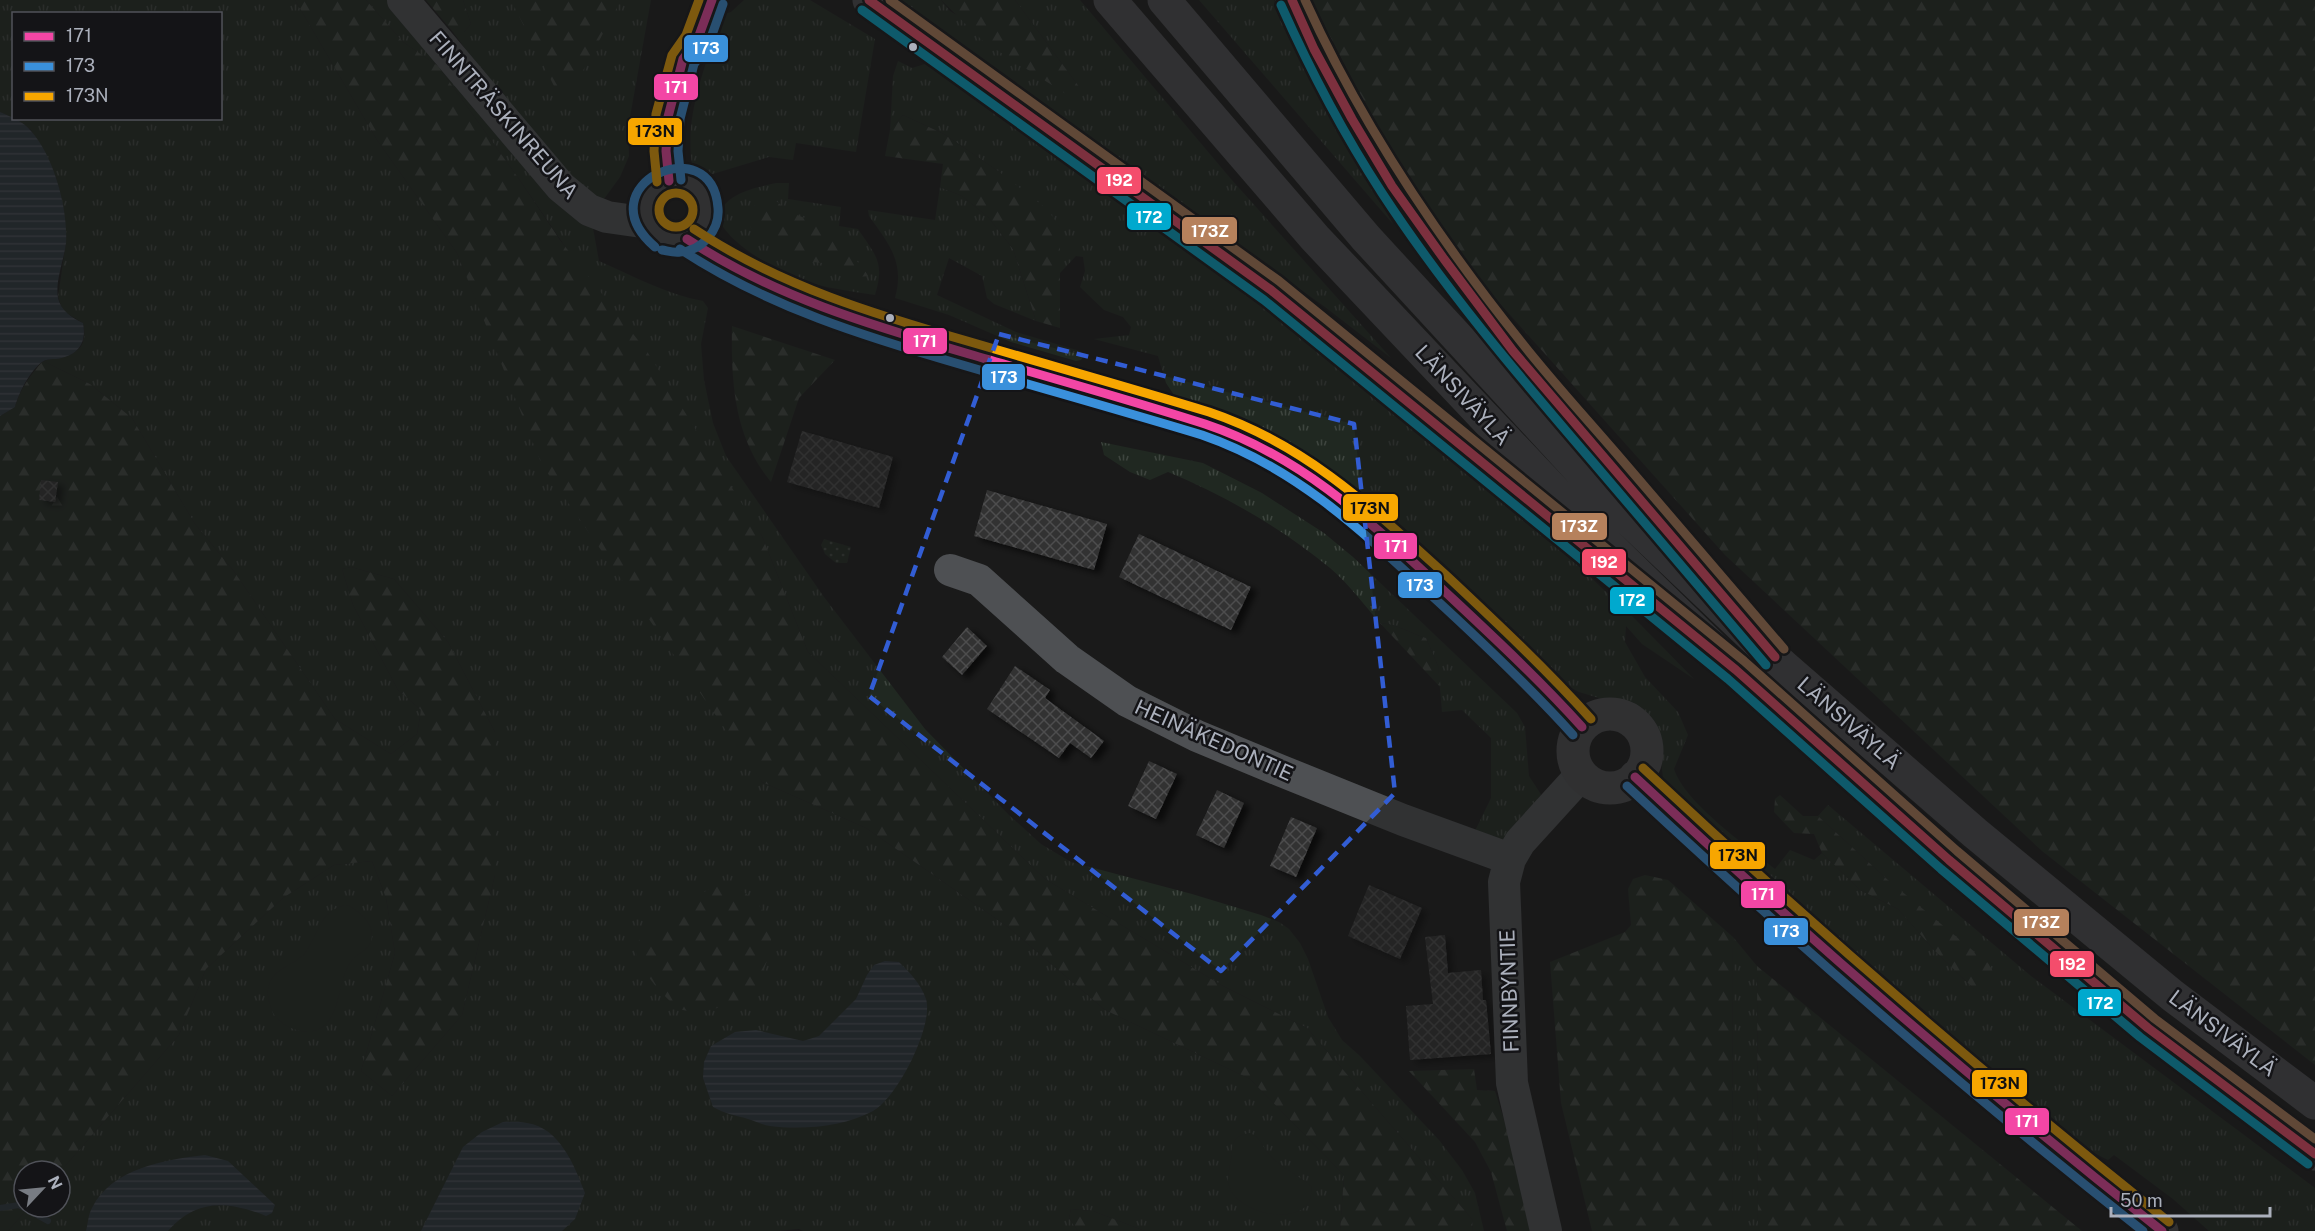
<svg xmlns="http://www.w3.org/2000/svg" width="2315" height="1231" font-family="'Public Sans',sans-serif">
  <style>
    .grass { fill: url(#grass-tufts) }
    .forest { fill: url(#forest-firs) }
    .park { fill: url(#park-dots) }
    .garden { fill: #202821 }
    .water { fill: url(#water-rules) }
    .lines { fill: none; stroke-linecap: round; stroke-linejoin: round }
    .stream { stroke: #2c353d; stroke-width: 6 }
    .building { fill: url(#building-cross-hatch); filter: url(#shadow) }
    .minor { stroke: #4e5053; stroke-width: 32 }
    .major { stroke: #4c4c4f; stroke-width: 33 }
    .highway { stroke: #4c4c50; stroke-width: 33 }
    .bus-1-casing { stroke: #141417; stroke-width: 14 }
    .bus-2-casing { stroke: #141417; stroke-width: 14 }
    .bus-3-casing { stroke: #141417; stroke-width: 14 }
    .bus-4-casing { stroke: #141417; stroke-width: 14 }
    .bus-5-casing { stroke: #141417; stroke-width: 14 }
    .bus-6-casing { stroke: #141417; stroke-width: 14 }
    .bus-1 { stroke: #f346a5; stroke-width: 9 }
    .bus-2 { stroke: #3a90db; stroke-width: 9 }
    .bus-3 { stroke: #f7a600; stroke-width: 9 }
    .bus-4 { stroke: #f44d6c; stroke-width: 9 }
    .bus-5 { stroke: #00a9ce; stroke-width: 9 }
    .bus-6 { stroke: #b6815c; stroke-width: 9 }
    .marked { fill: none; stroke: #325dd4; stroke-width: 4.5; stroke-dasharray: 12 8; stroke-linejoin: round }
    .bus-dot { fill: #abb0bc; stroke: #141417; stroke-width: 2 }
    .labels { text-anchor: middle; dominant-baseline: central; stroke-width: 5; stroke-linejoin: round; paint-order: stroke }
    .street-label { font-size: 21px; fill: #abb0bc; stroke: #141417 }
    .line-badge { stroke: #141417; stroke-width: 2 }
    .badge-label { font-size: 16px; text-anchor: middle; font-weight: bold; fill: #fff }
    .pale-badge-label { font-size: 16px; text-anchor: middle; font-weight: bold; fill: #111 }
  </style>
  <defs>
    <pattern id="grass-tufts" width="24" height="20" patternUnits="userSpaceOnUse" patternTransform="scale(1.5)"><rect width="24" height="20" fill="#202821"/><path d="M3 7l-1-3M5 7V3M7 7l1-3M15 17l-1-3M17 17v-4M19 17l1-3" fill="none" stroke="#3e453f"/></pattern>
    <pattern id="forest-firs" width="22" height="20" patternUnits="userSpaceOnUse" patternTransform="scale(1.5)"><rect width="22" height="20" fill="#202821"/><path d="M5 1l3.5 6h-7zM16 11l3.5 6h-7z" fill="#3e453f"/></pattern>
    <pattern id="park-dots" width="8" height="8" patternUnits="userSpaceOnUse" patternTransform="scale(1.5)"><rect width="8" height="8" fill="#202821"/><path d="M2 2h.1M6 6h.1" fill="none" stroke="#3e453f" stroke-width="1.8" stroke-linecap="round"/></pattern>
    <pattern id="water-rules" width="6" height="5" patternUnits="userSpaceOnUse" patternTransform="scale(1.5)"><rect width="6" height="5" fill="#2c353d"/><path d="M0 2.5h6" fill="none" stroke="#485057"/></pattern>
    <pattern id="building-cross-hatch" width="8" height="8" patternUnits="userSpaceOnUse" patternTransform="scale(1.5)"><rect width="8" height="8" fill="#323232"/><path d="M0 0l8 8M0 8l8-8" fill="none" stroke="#4d4d4e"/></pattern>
    <filter id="shadow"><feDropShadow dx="6" dy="4" stdDeviation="3" flood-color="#0009"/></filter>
  </defs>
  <rect width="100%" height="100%" fill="#1a1a1a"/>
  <!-- grass -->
  <path class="grass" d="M 0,0 L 295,0 L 377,140 L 457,253 L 502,362 L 762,782 L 866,828 L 1008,927 L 1105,1010 L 1250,1079 L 1344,1175 L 1340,1231 L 1145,1231 L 1093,1211 L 1071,1209 L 1069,1218 L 1078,1231 L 803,1231 L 799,1229 L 777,1231 L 8,1231 L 29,1207 L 60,1207 L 60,1172 L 179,1035 L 206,969 L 283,898 L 334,865 L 372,861 L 386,898 L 395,953 L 361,1071 L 392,1096 L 462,1015 L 495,875 L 495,732 L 448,642 L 394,579 L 351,567 L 342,569 L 353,605 L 398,690 L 421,710 L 417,734 L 391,754 L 335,719 L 233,570 L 195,524 L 132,418 L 90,384 L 43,361 C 67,355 90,356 83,323 L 63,311 L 58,297 L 66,242 L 62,201 L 56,177 L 31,130 L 15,119 L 220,118 L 220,14 L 14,14 L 13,118 L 0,112 Z
    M 366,0 L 393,0 L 593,228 L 599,261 C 633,276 666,294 703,301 L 708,308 L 701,344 L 704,380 L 713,423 L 726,456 L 824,597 L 925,729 L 1009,815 L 1041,844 L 1071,862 L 1192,894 L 1261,915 L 1279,922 L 1289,929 L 1300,943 L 1308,959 L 1328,1017 L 1342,1040 L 1360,1056 L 1439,1140 L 1462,1170 L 1475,1193 L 1484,1231 L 1473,1231 L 1472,1219 L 1307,1028 L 1223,986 L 1045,879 L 808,652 L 762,536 L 519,179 L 438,66 L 403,42 Z
    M 463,0 L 651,0 L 628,128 L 629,156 L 620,177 L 604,199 L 595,200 L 509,109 L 453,32 L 464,32 L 471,24 Z
    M 744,0 L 810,0 L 875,39 L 856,152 L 796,143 L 793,160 L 769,157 L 706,176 L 692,165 C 684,113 707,63 722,15 L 731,12 Z
    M 892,0 L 941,0 L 950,11 L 1080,88 L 1015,0 L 1080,0 L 1231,179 L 1391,358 L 1325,307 L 1009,81 Z
    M 1199,0 L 1274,0 L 1295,51 L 1393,224 Z
    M 898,61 L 912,68 L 925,64 L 1003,114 L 1300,326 L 1513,505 L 1634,618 L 1694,679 L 1642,644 L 1626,626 L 1625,642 L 1645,677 L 1678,712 L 1688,735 L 1674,769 C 1685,803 1747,846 1775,869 L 1790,850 L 1814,860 L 1822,853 L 1860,890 L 1898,909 L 1935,951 L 1974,989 L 1888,880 L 1818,816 L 1828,805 L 2031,976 L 2315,1188 L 2315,1231 L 2209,1231 L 2173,1199 L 2114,1155 L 2108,1160 L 2072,1142 L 1978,1066 L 1675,797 L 1663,777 L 1657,732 L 1651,721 L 1634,704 L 1599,698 L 1579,692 L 1562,683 L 1506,631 L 1178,401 L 1166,383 L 1158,356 L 1094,339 L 1129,335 L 1131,327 L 1123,317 L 1104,310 L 1080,287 L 1085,271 L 1083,257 L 1076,256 L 1060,273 L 1060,227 L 998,171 L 944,134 L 903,115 L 890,130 L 893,76 Z
    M 776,183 L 789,183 L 788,199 L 841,207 L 839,226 L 858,229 C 876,256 885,262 875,295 C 855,292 834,289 814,284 C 787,277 725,244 718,216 C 726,193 755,188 776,183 Z
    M 940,187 L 962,196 L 988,217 L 1013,249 L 1036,321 L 994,304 L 987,298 L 982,276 L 949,258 L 937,295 L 1016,332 L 1080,351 L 1083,357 L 1081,360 L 1076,361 L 1011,342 L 949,315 L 895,298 C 905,262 889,244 869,216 L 868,210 L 935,220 Z
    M 1101,442 L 1203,463 L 1262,493 L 1324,533 L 1353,557 L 1517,713 L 1525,727 L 1529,776 L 1544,799 L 1501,842 L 1474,833 L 1491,798 L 1491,738 L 1462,710 L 1442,712 L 1438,666 L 1426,638 C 1410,633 1396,624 1380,623 C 1364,605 1349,584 1330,568 C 1281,528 1226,496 1168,472 L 1150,480 L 1130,472 L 1104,455 Z
    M 1733,937 L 1757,966 L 1758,1231 L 1732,1231 Z"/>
  <!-- forest -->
  <path class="forest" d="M 295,0 L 366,0 L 403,42 L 438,66 L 519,179 L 560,240 L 648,353 L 762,536 L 808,652 L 1045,879 L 1223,986 L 1307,1028 L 1472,1219 L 1473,1231 L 1340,1231 L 1344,1175 L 1250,1079 L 1105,1010 L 1008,927 L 866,828 L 762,782 L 542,465 L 457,253 L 377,140 Z
    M 426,0 L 463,0 L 471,24 L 464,32 L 453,32 Z
    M 511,0 L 621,0 L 572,91 L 555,88 Z
    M 941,0 L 1015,0 L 1080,88 L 1077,101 L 984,42 Z
    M 1311,0 L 2315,0 L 2315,1065 L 2042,851 L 1725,555 L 1469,269 L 1379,131 Z
    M 903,115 L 944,134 L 998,171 L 1047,209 L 1060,227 L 1060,328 L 1036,321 L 1013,249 L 988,217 L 962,196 L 940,187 L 943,164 L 885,156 L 890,130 Z
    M 771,197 L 790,212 L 831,229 L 869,276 L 848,278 L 823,263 L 802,261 L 756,235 L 741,213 Z
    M 732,326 L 835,360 L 799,398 L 771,482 C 734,437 731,383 732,326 Z
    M 43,361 L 90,384 L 132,418 L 195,524 L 233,570 L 335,719 L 391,754 L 417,734 L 421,710 L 398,690 L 353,605 L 342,569 L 351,567 L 394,579 L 448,642 L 495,732 L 495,875 L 462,1015 L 392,1096 L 361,1071 L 395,953 L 386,898 L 372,861 L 334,865 L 283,898 L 206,969 L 179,1035 L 60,1172 L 24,1171 L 24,1207 L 29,1207 L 8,1231 L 0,1231 L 0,416 L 15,407 C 20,389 31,374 43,361 Z
    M 1380,623 C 1396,624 1410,633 1426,638 L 1438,666 L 1441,688 Z
    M 1780,795 L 1803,816 L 1818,816 L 1888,880 L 1988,963 L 1997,978 L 1989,992 L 1974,989 L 1935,951 L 1898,909 L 1860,890 L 1822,853 L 1814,834 L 1794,833 L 1774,812 L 1775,799 Z
    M 1645,875 L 1668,880 L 1733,937 L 1732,1231 L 1592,1231 L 1561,1103 L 1550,962 L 1625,932 L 1631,925 L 1628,889 L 1633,879 Z
    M 728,883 C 752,895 773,912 771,941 C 771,954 759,987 749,995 C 736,1005 699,1015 683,1010 C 669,1005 636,966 636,951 C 635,944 641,936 647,933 C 671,921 687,900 711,888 C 716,886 722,885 728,883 Z
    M 1757,966 L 2082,1231 L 1758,1231 Z
    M 1474,1069 L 1477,1090 L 1495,1091 L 1511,1142 L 1530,1231 L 1507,1231 L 1491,1172 L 1475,1142 L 1409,1071 Z
    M 1071,1209 L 1093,1211 L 1145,1231 L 1078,1231 L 1069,1218 Z"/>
  <!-- park -->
  <path class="park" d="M 824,539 L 851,547 L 847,563 L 836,563 L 825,554 L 821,545 Z"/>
  <!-- garden -->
  <path class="garden" d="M 348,905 C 360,912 376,925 371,941 C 369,950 358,953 352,960 C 338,979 342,1004 327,1023 C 312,1041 277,1028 271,1008 C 268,999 266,991 270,982 C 276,968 295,965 305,953 C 319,934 320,908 348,905 Z
    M 1250,1133 C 1260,1137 1262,1146 1269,1154 C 1280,1168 1298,1174 1311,1186 C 1318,1231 1234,1218 1228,1182 C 1227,1175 1230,1167 1231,1159 C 1232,1144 1232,1136 1250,1133 Z"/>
  <!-- water -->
  <path class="water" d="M 0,112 C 11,117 23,121 31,131 C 54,157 68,208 66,243 C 64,260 55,281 58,298 C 61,311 72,318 83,323 C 87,343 78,356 56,359 C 52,359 46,359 42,362 C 30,371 19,392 15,407 L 0,416 Z
    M 885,961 L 899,962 C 910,973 921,984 926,999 C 934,1026 897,1098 873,1111 C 844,1127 802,1130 770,1126 C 762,1125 755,1121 748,1119 C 735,1115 725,1114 713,1107 L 703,1078 L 704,1062 L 711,1046 L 735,1032 L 756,1030 L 803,1041 L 819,1036 L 856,999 L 867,975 L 874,965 Z
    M 503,1122 C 510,1122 519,1121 527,1123 C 560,1128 574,1165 585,1193 L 575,1219 L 562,1231 L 421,1231 L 463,1147 L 482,1132 Z
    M 205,1155 L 228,1161 L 275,1205 L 272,1213 L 266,1216 C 229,1201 196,1198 168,1231 L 86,1231 C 88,1224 88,1215 92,1208 C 112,1168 164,1160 205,1155 Z"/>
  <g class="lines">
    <!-- stream -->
    <path class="stream" d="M 0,1208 L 19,1205 L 48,1221"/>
  </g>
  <!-- building -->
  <path class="building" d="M 802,431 L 893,457 L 879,508 L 787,482 Z
    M 41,480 L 58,482 L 55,502 L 39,500 Z
    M 987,490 L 1107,524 L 1094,570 L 974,536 Z
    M 1139,534 L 1251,587 L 1231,630 L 1119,577 Z
    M 967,627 L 987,646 L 962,675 L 942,657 Z
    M 1015,666 L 1050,690 L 1045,698 L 1104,741 L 1091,758 L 1070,743 L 1059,758 L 987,709 Z
    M 1149,761 L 1177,774 L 1156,819 L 1128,806 Z
    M 1217,790 L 1244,803 L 1224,848 L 1196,835 Z
    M 1291,817 L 1317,828 L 1296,877 L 1270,866 Z
    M 1369,885 L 1422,908 L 1400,959 L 1348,936 Z
    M 1445,935 L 1448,973 L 1481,970 L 1483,1000 L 1486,1000 L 1491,1054 L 1410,1060 L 1406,1006 L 1433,1004 L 1425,937 Z"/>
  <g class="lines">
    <!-- minor -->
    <path class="minor" d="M 403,0 L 561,187 L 589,210 L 607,217 L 649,223
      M 950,570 L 979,580 L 1067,659 L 1127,701 L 1197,736 L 1279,770 L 1403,820 L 1510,859
      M 1546,1231 L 1512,1083 L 1504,882 L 1510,859 L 1520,842 L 1581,775"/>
    <!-- major -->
    <path class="major" d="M647 210a30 30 0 1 1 60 0a30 30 0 1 1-60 0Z
      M 669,181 L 666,151 L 668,117 L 683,59 L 697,41 L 712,0
      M 687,239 C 764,295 860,322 951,349 C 1010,366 1068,384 1127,401 C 1168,413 1212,423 1251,441 C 1319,472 1370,523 1425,573 C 1479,623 1533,671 1582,727
      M1573 751a37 37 0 1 1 74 0a37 37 0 1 1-74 0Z
      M 1635,777 C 1804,937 1979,1088 2162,1231"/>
    <!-- highway -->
    <path class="highway" d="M 869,0 L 1271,290 L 1576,539
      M 1110,0 L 1315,238 L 1574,512 L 1736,670 L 1949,860 L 2148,1028 L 2315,1154
      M 1164,0 L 1366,238 L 1600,492 L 1782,665 L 1975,833 L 2173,996 L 2315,1103
      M 1292,0 L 1314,49 L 1392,186 L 1513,351 L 1660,522"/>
    <defs>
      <path id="bus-1" d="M 669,181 L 666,151 L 668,117 L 683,59 L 697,41 L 712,0
        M 687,239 C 773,296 870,325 969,354 C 1048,377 1127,399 1205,424 C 1301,456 1367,519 1439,586 C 1488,632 1537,677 1582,727
        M 1635,777 C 1805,936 1980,1087 2162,1231"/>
      <path id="bus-2" d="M 681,180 L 678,151 L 680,119 L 694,64 L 708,46 L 723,4
        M 655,247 C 583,185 712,127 718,208 C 720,230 702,251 680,252 C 674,253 668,251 662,250
        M 680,249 C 768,307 866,337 966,366 C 1044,389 1123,411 1202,435 C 1295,467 1360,529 1431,595 C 1480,640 1528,685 1573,735
        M 1627,786 C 1793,941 1964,1090 2143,1231"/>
      <path id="bus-3" d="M 657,182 L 654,151 L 656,114 L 672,55 L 686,35 L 699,0
        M659 210a17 17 0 1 1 34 0a17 17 0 1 1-34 0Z
        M 694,229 C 780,286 876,315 974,343 C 1052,366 1131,388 1209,412 C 1307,445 1373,509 1448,577 C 1497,623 1546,669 1591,719
        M 1643,768 C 1813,927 1988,1078 2169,1222"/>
      <path id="bus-4" d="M 869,0 L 1271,290 L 1736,670 L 1949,860 L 2148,1028 L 2315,1154
        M 1292,0 L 1314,49 L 1352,119 L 1392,186 L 1444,259 L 1513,351 L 1775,657"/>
      <path id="bus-5" d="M 1281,5 C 1310,70 1343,133 1382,193 C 1444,288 1518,375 1592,461 C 1650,529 1708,597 1766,665
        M 862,10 L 1264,300 L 1728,679 L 1941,869 L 2140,1037 L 2308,1164"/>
      <path id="bus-6" d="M 890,0 L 1279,281 L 1744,661 L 1957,851 L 2155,1019 L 2315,1139
        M 1305,0 C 1361,124 1437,237 1522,343 C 1552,381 1585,417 1616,453 C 1672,519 1728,584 1784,649"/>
    </defs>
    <!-- bus-1 casing -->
    <use href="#bus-1" class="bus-1-casing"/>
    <!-- bus-2 casing -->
    <use href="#bus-2" class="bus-2-casing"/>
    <!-- bus-3 casing -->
    <use href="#bus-3" class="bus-3-casing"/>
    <!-- bus-4 casing -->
    <use href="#bus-4" class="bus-4-casing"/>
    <!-- bus-5 casing -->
    <use href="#bus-5" class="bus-5-casing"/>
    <!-- bus-6 casing -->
    <use href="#bus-6" class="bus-6-casing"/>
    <!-- bus-1 -->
    <use href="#bus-1" class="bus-1"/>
    <!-- bus-2 -->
    <use href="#bus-2" class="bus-2"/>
    <!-- bus-3 -->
    <use href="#bus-3" class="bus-3"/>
    <!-- bus-4 -->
    <use href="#bus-4" class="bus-4"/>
    <!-- bus-5 -->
    <use href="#bus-5" class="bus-5"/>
    <!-- bus-6 -->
    <use href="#bus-6" class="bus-6"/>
  </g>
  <!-- marked area -->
  <path d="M0 0H2315V1231H0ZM 999,334 L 1354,424 L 1395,793 L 1221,971 L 869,696 Z" fill="#1a1a1a" fill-opacity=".55" fill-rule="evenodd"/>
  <path class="marked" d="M 999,334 L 1354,424 L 1395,793 L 1221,971 L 869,696 Z"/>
  <!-- markers -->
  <g class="bus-dot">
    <circle cx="913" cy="47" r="5"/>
    <circle cx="890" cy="318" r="5"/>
  </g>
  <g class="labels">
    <!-- street labels -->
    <g class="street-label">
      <text transform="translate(504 115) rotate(49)">FINNTRÄSKINREUNA</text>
      <text transform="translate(1463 395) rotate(47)">LÄNSIVÄYLÄ</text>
      <text transform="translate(1849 723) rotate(41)">LÄNSIVÄYLÄ</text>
      <text transform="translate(1214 740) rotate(24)">HEINÄKEDONTIE</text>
      <text transform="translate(1509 991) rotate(-92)">FINNBYNTIE</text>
      <text transform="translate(2223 1033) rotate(37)">LÄNSIVÄYLÄ</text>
    </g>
  </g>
  <g class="line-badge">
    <rect x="683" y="34" width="46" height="29" rx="6" fill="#3a90db"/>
    <rect x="653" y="73" width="46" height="28" rx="6" fill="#f346a5"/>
    <rect x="627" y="117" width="56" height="29" rx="6" fill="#f7a600"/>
    <rect x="1096" y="166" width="46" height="29" rx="6" fill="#f44d6c"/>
    <rect x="1126" y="202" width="46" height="29" rx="6" fill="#00a9ce"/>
    <rect x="1181" y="216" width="57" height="29" rx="6" fill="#b6815c"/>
    <rect x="902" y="327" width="46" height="28" rx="6" fill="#f346a5"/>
    <rect x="981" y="363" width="45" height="28" rx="6" fill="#3a90db"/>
    <rect x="1342" y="493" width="57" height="29" rx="6" fill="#f7a600"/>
    <rect x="1551" y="512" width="57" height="29" rx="6" fill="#b6815c"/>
    <rect x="1373" y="532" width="45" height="28" rx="6" fill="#f346a5"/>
    <rect x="1581" y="548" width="46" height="28" rx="6" fill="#f44d6c"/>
    <rect x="1397" y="571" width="46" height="28" rx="6" fill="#3a90db"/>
    <rect x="1609" y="586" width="46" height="29" rx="6" fill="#00a9ce"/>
    <rect x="1709" y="841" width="57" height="29" rx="6" fill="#f7a600"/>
    <rect x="1740" y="880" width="46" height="29" rx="6" fill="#f346a5"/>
    <rect x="2013" y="908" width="57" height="29" rx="6" fill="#b6815c"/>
    <rect x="1763" y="917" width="46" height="29" rx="6" fill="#3a90db"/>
    <rect x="2049" y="950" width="46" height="28" rx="6" fill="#f44d6c"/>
    <rect x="2077" y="988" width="45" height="29" rx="6" fill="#00a9ce"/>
    <rect x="1971" y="1069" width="57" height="29" rx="6" fill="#f7a600"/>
    <rect x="2004" y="1107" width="46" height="29" rx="6" fill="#f346a5"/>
  </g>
  <g class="badge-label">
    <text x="706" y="54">173</text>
    <text x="676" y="93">171</text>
    <text x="1119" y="186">192</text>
    <text x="1149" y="223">172</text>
    <text x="1210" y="237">173Z</text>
    <text x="925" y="347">171</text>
    <text x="1004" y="383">173</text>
    <text x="1579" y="532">173Z</text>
    <text x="1396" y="552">171</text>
    <text x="1604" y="568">192</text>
    <text x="1420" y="591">173</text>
    <text x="1632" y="606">172</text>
    <text x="1763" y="900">171</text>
    <text x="2041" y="928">173Z</text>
    <text x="1786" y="937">173</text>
    <text x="2072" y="970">192</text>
    <text x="2100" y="1009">172</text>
    <text x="2027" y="1127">171</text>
  </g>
  <g class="pale-badge-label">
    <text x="655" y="137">173N</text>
    <text x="1370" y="514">173N</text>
    <text x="1738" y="861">173N</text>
    <text x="2000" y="1089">173N</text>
  </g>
  <!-- legend -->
  <rect x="12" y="12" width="210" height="108" fill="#141417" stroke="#505259" stroke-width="1.5"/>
  <rect x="24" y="32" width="30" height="9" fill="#f346a5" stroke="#505259" stroke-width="1.5"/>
  <text x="66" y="42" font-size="18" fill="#abb0bc">171</text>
  <rect x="24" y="62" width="30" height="9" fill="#3a90db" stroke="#505259" stroke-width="1.5"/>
  <text x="66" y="72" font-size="18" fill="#abb0bc">173</text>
  <rect x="24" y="92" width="30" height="9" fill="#f7a600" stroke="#505259" stroke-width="1.5"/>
  <text x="66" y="102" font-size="18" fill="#abb0bc">173N</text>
  <!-- north arrow -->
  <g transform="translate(42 1189) rotate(64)"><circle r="28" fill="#141417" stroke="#505259" stroke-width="1.5"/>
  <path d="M0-4.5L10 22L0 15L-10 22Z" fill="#787c83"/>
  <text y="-9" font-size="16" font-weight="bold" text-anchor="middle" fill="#abb0bc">N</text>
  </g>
  <!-- scale -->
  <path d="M2111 1207v9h159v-9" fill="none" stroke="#abb0bc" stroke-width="3"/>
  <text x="2120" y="1207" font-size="18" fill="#abb0bc" stroke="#141417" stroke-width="4.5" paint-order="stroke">50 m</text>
</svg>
